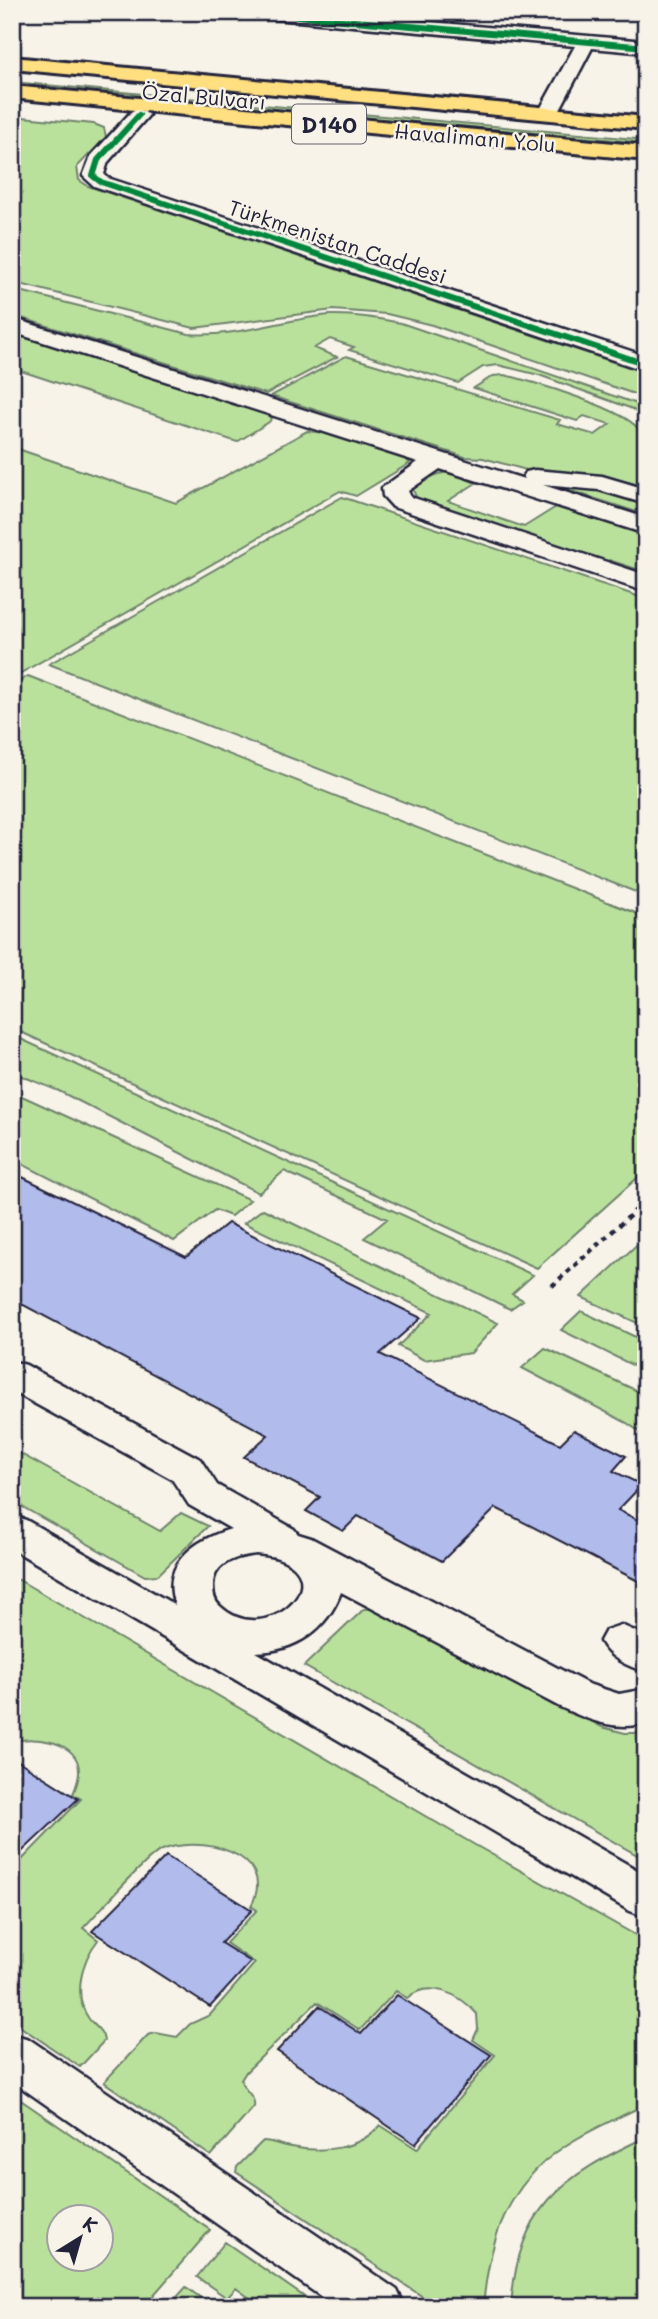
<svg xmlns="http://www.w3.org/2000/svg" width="658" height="2319" font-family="Mali,sans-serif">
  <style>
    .green { fill: #bae19c; stroke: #6e826c; stroke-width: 2; fill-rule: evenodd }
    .building { fill: #b1bbec; stroke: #22223b; stroke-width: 2 }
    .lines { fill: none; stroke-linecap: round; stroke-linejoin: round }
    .minor-casing { stroke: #22223b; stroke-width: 5 }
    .highway-casing { stroke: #22223b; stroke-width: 6 }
    .path { stroke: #22223b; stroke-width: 4.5; stroke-dasharray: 5 5; stroke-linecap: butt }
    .minor { fill: #f7f3e8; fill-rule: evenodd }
    .highway { fill: #ffdf80; fill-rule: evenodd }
    .cycleway-casing { stroke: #f7f3e8; stroke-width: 9 }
    .cycleway { stroke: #00873e; stroke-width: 6 }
    .labels { text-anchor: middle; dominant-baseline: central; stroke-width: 5; stroke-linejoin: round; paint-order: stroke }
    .far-street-label { font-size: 21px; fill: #22223b; stroke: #f7f3e8 }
    .shield { fill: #f7f3e8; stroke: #62616f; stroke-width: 2 }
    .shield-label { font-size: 23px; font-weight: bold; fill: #22223b }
  </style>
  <rect width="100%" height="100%" fill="#f7f3e8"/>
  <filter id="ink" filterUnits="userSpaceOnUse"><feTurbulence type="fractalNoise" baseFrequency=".0143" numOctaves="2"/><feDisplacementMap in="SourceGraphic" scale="14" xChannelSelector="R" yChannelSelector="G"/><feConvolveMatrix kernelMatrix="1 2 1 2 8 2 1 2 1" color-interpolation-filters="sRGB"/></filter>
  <g filter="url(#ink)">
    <!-- green -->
    <path class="green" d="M 12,82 L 646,140 L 646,143 L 12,86 Z
      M 12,116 L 94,124 L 104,128 L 106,137 L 77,167 L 79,180 L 88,186 L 646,373 L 646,398 L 432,325 L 387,314 L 333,310 L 194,328 L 12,282 Z
      M 12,289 L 189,334 C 235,338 284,319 330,315 C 354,314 377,318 401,323 L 646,407 L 646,418 L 630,408 L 539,375 L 498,365 L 483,367 L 458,383 L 349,350 L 354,347 L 330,339 L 314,348 L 337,357 L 266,394 L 12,315 Z
      M 12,332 L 267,413 L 272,418 L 269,422 L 237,442 L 12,368 Z
      M 346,356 L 560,420 L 557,424 L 595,435 L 610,424 L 584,416 L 577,421 L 474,388 L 493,376 L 504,375 C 528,380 633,411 640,432 C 646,448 642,470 642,486 L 601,475 L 530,471 L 483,458 L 465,457 L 271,396 Z
      M 307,431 L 325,433 L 406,459 L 410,463 L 356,496 L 340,491 L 12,678 L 12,447 L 176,503 Z
      M 450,472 L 476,483 L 448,501 L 524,527 L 556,507 L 646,535 L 646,572 L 609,560 L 602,566 L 426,506 L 417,499 L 413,490 C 421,480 437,473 450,472 Z
      M 556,486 L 592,487 L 646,504 L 646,515 Z
      M 342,497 L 646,599 L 646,896 L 49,664 Z
      M 28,676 L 646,917 L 646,1170 L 537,1268 L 12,1028 L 12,686 Z
      M 12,1035 L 533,1275 L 512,1294 L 523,1300 L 510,1309 L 364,1238 L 387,1219 L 284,1171 L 259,1193 L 59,1091 L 12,1072 Z
      M 12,1092 L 24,1097 L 250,1200 L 231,1216 L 215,1210 L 174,1241 L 12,1159 Z
      M 263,1209 L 498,1323 L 471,1353 L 424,1360 L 398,1346 L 432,1313 L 244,1223 Z
      M 646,1236 L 646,1327 L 581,1297 Z
      M 581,1311 L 646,1342 L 646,1372 L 561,1330 Z
      M 545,1348 L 646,1395 L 646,1436 L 627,1423 L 522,1368 Z
      M 12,1449 L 160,1531 L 181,1513 L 208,1526 L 158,1575 L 145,1576 L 12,1501 Z
      M 12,1576 L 475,1845 L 646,1941 L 646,2104 C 619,2118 590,2129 565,2146 C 506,2185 489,2241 483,2307 L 438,2307 L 236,2172 L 237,2167 L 263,2141 C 273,2141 281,2146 291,2147 C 322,2153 359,2150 380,2125 L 417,2149 L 495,2055 L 473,2040 L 478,2029 L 477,2014 C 460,1994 429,1979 407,1998 L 396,1991 L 360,2030 L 317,2002 L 246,2072 L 241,2080 C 243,2091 256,2095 254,2107 L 211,2156 L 104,2082 L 148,2035 L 156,2033 L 177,2037 L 190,2024 L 210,2015 L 255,1963 L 226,1943 L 257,1910 L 251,1906 C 280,1852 197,1834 160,1851 C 145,1858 98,1913 83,1928 L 98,1940 C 82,1960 72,1995 89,2019 C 95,2027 103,2030 104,2041 L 80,2067 L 12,2021 L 12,1870 L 81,1799 L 73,1794 C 76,1787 79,1779 79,1772 C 80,1741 34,1735 12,1742 Z
      M 376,1608 L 393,1614 L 602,1727 L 625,1733 L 646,1733 L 646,1860 L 304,1666 L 364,1609 Z
      M 12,2094 L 210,2230 L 145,2305 L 135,2300 L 129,2307 L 12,2307 ZM 60,2218 L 102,2218 L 102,2260 L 60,2260 Z
      M 646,2137 L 646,2307 L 511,2307 C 518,2207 561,2177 646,2137 Z
      M 225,2242 L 319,2307 L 262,2307 L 236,2288 L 227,2298 L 197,2277 Z
      M 186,2287 L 213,2307 L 168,2307 Z"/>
    <!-- building -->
    <path class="building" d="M 12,1172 L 186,1257 L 228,1223 L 421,1318 L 380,1354 L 560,1444 L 574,1430 L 626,1456 L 613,1471 L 642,1485 L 618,1510 L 646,1524 L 646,1585 L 496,1508 L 442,1561 L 358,1516 L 343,1531 L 306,1511 L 320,1497 L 244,1457 L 268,1435 L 12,1299 Z
      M 12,1757 L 78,1799 L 12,1861 Z
      M 166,1856 L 252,1910 L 221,1943 L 251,1962 L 210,2007 L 92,1931 Z
      M 397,1995 L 491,2055 L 415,2144 L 277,2051 L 319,2006 L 361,2034 Z"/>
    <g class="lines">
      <defs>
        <path id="minor" d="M 244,12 L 316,12 L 646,41 L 646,53 L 592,48 L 558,113 L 548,119 L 538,113 L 575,46 L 253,17 Z
          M 139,109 L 149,115 L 108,162 L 104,174 L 108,178 L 646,356 L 646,371 L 94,186 L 83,176 L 91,156 L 132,111 Z
          M 12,318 L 524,479 L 523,477 L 526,472 L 535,470 L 602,476 L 646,489 L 646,504 L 599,490 L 543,485 L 646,518 L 646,534 L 440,469 L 408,491 L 411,497 L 646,575 L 646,592 L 393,507 L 383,496 L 382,488 L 418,462 L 12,332 Z
          M 12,1361 L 26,1365 L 200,1459 L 217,1485 L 294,1529 L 298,1534 L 311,1538 L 588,1684 L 619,1694 L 646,1689 L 646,1723 C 615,1732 586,1719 558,1706 L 341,1592 C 327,1630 296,1651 256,1652 L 646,1875 L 646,1917 L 630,1911 L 12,1549 L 12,1516 L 26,1520 L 175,1605 C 160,1563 195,1540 231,1529 L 189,1505 L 172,1479 L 12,1391 ZM 256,1554 C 264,1555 275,1556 283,1560 C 335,1583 265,1649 220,1606 C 214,1601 213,1594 213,1586 C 213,1563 237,1556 256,1554 Z
          M 621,1625 L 646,1636 L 646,1672 C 627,1666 609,1658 600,1641 L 606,1630 Z
          M 12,2034 L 29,2039 L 397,2290 L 405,2307 L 336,2307 L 12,2081 Z"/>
        <path id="highway" d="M 12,57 L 646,117 L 646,129 L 12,69 Z
          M 12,86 L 646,146 L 646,160 L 12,98 Z"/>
      </defs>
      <!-- minor casing -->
      <use href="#minor" class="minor-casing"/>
      <!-- highway casing -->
      <use href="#highway" class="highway-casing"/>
      <!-- path -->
      <path class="path" d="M 552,1286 L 646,1201"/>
      <!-- minor -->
      <use href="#minor" class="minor"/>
      <!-- highway -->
      <use href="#highway" class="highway"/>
      <defs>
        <path id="cycleway" d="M 253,12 L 646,47
          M 139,115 L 98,160 L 93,176 L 101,182 L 646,364"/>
      </defs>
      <!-- cycleway casing -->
      <use href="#cycleway" class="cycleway-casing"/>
      <!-- cycleway -->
      <use href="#cycleway" class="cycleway"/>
    </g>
  </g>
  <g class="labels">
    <!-- far-street labels -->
    <g class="far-street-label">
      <text transform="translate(204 96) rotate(5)">Özal Bulvarı</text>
      <text transform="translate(475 137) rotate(5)">Havalimanı Yolu</text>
      <text transform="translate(338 241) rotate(18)">Türkmenistan Caddesi</text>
    </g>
    <!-- shield labels -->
    <rect class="shield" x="292" y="104.5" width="74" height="39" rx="5"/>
    <g class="shield-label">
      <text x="329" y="124">D140</text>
    </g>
  </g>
  <!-- margin -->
  <rect width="658" height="2319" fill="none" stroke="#f7f3e8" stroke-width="42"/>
  <rect x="21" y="21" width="616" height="2277" fill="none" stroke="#22223b" stroke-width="2.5" filter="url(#ink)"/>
  <!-- north arrow -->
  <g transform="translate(80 2238) rotate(37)"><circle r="33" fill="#f7f3e8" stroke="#a29fa3" stroke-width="2"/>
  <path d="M0-5L12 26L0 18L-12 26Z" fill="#22223b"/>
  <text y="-10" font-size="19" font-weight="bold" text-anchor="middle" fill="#22223b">K</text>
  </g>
</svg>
